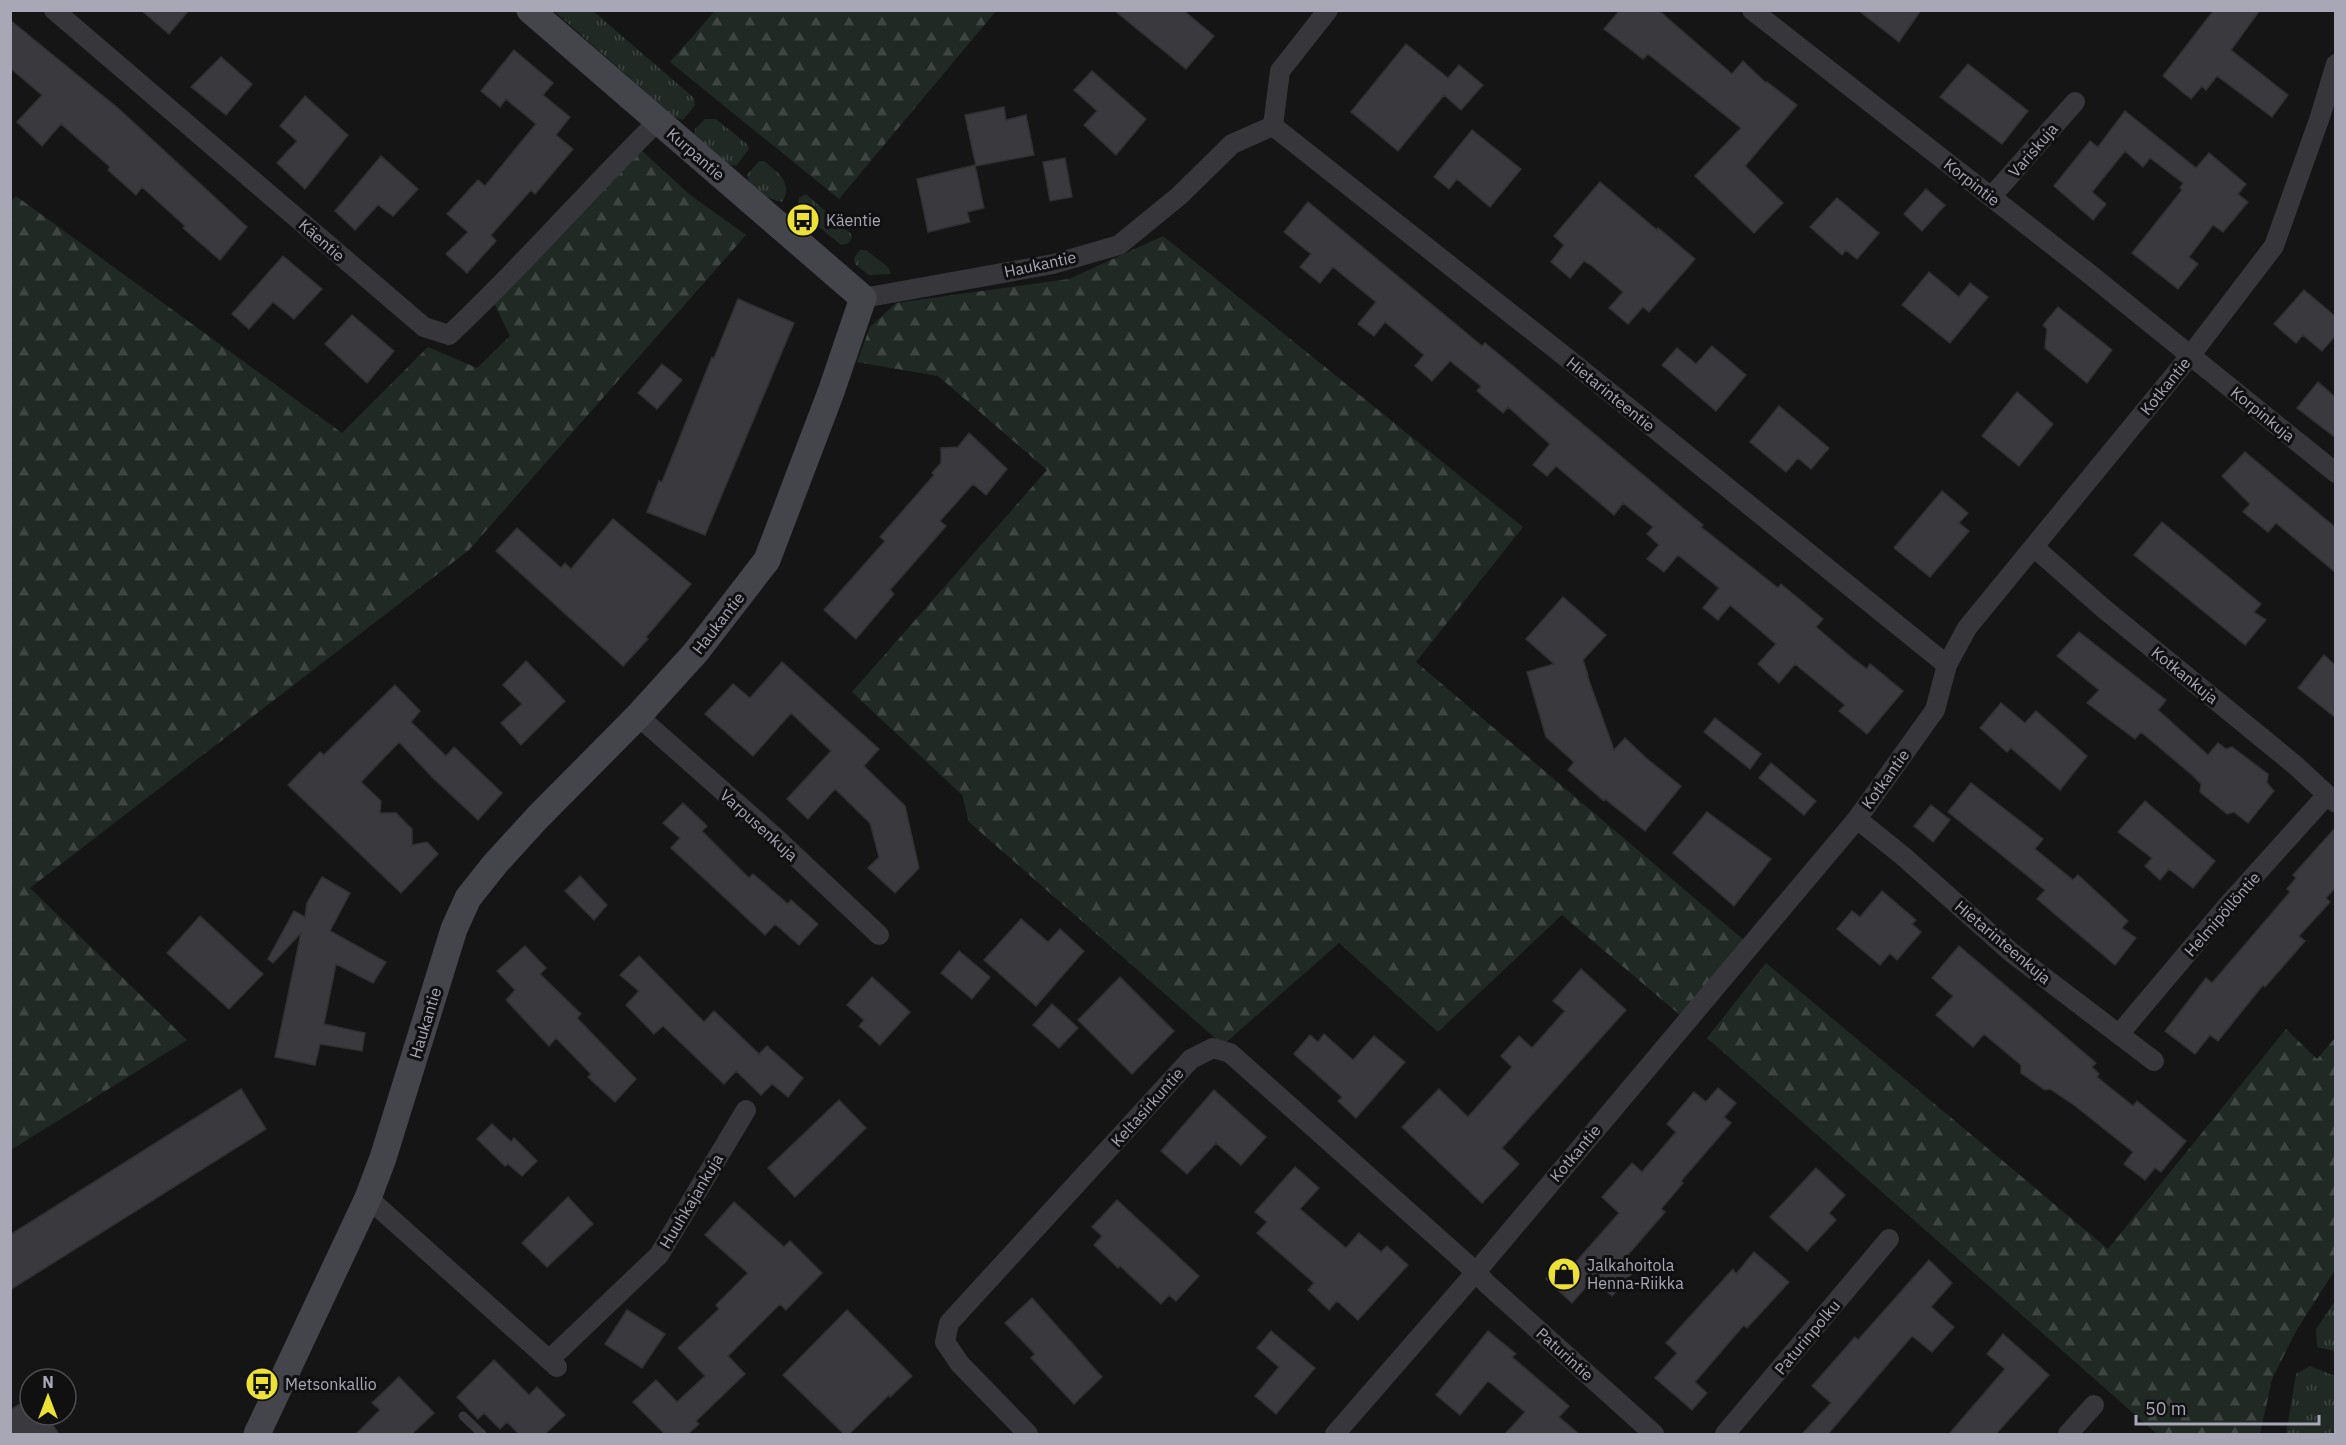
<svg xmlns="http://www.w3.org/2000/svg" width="2346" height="1445" font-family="'IBM Plex Sans',sans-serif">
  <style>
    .grass { fill: url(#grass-tufts) }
    .forest { fill: url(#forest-firs) }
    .building { fill: #3a3a3e; stroke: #302f32; stroke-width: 1.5 }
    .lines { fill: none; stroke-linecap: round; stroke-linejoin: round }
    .lane { stroke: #36363b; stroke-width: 9 }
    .street { stroke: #36363b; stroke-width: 20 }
    .secondary { stroke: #44444b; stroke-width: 27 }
    .labels { text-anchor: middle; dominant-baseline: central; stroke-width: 6; stroke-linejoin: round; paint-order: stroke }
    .street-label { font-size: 16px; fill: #a7a7b6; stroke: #101011 }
    .poi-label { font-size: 16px; fill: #a7a7b6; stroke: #101011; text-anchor: start }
  </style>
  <defs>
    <pattern id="grass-tufts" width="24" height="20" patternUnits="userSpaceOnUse" patternTransform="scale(1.5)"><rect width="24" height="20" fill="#212924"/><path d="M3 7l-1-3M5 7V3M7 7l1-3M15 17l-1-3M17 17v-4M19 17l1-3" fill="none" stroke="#3e4542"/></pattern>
    <pattern id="forest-firs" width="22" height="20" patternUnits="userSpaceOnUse" patternTransform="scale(1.5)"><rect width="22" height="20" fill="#212924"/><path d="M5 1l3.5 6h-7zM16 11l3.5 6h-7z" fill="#3e4542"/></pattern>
  </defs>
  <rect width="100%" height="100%" fill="#151516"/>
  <!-- grass -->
  <path class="grass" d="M 554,11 L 593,11 L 694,98 L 695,105 L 683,120 L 674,117 Z
    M 705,119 L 716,119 L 747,144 L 749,149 L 736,166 L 728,164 L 694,137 L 695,129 Z
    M 759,161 L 764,161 C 778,172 794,184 782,202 C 768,199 750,190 747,175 Z
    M 806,194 L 851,234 L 852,238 L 847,244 L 841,245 L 802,213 L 798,205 L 799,198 Z
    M 860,250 L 866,250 L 888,267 L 891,274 L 869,275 L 855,264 L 854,258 Z
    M 2335,1301 L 2335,1351 L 2317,1347 L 2316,1329 Z
    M 2310,1366 L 2335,1376 L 2335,1428 L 2332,1434 L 2286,1434 L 2296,1374 Z"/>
  <!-- forest -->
  <path class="forest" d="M 715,11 L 715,10 L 996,11 L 839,199 L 670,62 Z
    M 640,149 L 689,194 L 746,235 L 469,550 L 30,888 L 187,1040 L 11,1150 L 11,201 L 16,196 L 342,433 L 428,347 L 477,368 L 510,336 L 494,303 Z
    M 1163,236 L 1523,527 L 1416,662 L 1745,941 L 1680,1015 L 1562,915 L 1438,1032 L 1339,943 L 1223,1045 L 969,822 L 962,795 L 852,692 L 1047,470 L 938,376 L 857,362 L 870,327 L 896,303 L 1069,279 Z
    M 1766,963 L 2108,1249 L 2286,1029 L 2317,1059 L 2335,1038 L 2335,1270 L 2296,1331 L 2272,1379 L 2260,1434 L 2157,1434 L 1707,1038 Z"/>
  <!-- building -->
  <path class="building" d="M 141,10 L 189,10 L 169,34 Z
    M 1114,10 L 1183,10 L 1214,36 L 1186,69 Z
    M 1620,10 L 1658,10 L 1732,74 L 1743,61 L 1766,83 L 1767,82 L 1797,105 L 1745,166 L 1783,203 L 1754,233 L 1695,176 L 1741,128 L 1648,54 L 1643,59 L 1604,29 Z
    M 1858,10 L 1921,10 L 1899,42 Z
    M 2214,10 L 2260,10 L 2231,50 L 2288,95 L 2272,117 L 2217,76 L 2206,90 L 2202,86 L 2191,99 L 2163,76 Z
    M 10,20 L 119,109 L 247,227 L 220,260 L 183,228 L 185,226 L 142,187 L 136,195 L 108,170 L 110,167 L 61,124 L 42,146 L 17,122 L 42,95 L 10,68 Z
    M 1406,44 L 1448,78 L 1459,65 L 1483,85 L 1461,110 L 1444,95 L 1398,151 L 1351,112 Z
    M 514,50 L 553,83 L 543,95 L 570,117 L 556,135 L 573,149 L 535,194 L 531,190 L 491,235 L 496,241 L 467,273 L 446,254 L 468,232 L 447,214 L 478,180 L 485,186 L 536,124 L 506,99 L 500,107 L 481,91 Z
    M 221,57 L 252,84 L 226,115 L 191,87 Z
    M 1968,64 L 2028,111 L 2002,144 L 1940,97 Z
    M 1092,71 L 1146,119 L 1116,155 L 1084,125 L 1097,111 L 1074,90 Z
    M 305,96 L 348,135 L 305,189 L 277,163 L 297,141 L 280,126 Z
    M 1004,107 L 1006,120 L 1026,115 L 1034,155 L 976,166 L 965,115 Z
    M 2125,111 L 2196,168 L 2209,153 L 2246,184 L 2238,194 L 2248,202 L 2223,232 L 2213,225 L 2189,257 L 2198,264 L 2178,289 L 2132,253 L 2182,190 L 2180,188 L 2183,183 L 2150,158 L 2143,167 L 2125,151 L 2092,192 L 2106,204 L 2093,220 L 2054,186 L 2090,141 L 2098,147 Z
    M 1472,130 L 1521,169 L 1490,207 L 1457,179 L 1449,189 L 1434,177 Z
    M 381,156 L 418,189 L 393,216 L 378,205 L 355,230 L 335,211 Z
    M 1065,158 L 1072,197 L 1050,201 L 1043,162 Z
    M 975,165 L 984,208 L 967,212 L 970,222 L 928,232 L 917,179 Z
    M 1600,182 L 1657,230 L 1658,228 L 1695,259 L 1649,312 L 1643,307 L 1628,324 L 1609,308 L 1623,292 L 1591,265 L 1584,261 L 1570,278 L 1551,262 L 1564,245 L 1554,236 Z
    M 1926,189 L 1945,205 L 1922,231 L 1904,214 Z
    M 1837,198 L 1879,233 L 1857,259 L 1846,250 L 1842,255 L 1810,227 Z
    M 1308,202 L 1482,346 L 1485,343 L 1507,361 L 1703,525 L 1701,527 L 1778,588 L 1781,584 L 1823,619 L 1816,627 L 1851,657 L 1867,669 L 1870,664 L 1903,691 L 1867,734 L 1839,711 L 1845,705 L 1795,664 L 1779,683 L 1758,664 L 1776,644 L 1730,605 L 1718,620 L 1703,608 L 1719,588 L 1678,555 L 1664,572 L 1647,559 L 1659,545 L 1647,534 L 1653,527 L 1623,503 L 1614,515 L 1556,466 L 1547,476 L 1533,465 L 1550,444 L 1508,407 L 1503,413 L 1477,391 L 1481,386 L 1450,361 L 1432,381 L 1415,366 L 1424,355 L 1385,322 L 1374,336 L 1358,324 L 1376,302 L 1333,267 L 1320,283 L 1300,267 L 1311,254 L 1284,232 Z
    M 283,256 L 322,289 L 294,319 L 273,302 L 249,329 L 232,314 Z
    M 1929,272 L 1959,297 L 1970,283 L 1988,297 L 1950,343 L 1902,305 Z
    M 2304,290 L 2336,317 L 2336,335 L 2322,351 L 2303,335 L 2296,343 L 2274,324 Z
    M 738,299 L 794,323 L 705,535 L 647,512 L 659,481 L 662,482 L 712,357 L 714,358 Z
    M 2058,307 L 2112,350 L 2087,383 L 2045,348 L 2047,329 L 2043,325 Z
    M 352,315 L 394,351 L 367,383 L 325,344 Z
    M 1712,346 L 1746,375 L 1716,411 L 1662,365 L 1677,348 L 1696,364 Z
    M 662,364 L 682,380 L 657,409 L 638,393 Z
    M 2318,382 L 2336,398 L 2336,438 L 2297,408 Z
    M 2017,392 L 2053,424 L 2019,466 L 1982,436 Z
    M 1779,406 L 1829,448 L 1811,469 L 1798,458 L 1786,472 L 1750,442 Z
    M 969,433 L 1007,469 L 986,495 L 973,484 L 940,521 L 946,526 L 890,590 L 894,594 L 856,639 L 824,610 L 885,541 L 880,537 L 934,475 L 932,473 L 941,463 L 941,448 L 958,447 Z
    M 2245,452 L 2336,528 L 2336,573 L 2276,523 L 2268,532 L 2243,512 L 2250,504 L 2222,476 Z
    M 1942,491 L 1968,513 L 1959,523 L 1969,531 L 1930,577 L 1894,548 Z
    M 613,519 L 691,584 L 646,637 L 648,639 L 623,666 L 496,551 L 517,528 L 561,568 L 565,563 L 571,569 Z
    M 2162,522 L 2261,604 L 2254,612 L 2266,620 L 2245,645 L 2134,555 Z
    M 1563,597 L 1606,635 L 1583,660 L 1588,675 L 1587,675 L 1614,750 L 1625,738 L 1647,759 L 1681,786 L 1645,831 L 1605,799 L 1604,801 L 1568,770 L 1574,762 L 1546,737 L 1527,672 L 1554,664 L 1526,639 Z
    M 2079,632 L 2166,700 L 2158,710 L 2208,755 L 2218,743 L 2226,749 L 2232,747 L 2268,774 L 2267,783 L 2274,791 L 2248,823 L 2234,812 L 2227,814 L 2200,792 L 2201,784 L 2191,774 L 2141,732 L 2135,739 L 2087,703 L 2099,690 L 2057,656 Z
    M 2324,655 L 2336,666 L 2336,718 L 2298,688 Z
    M 526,661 L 565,701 L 521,745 L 501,723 L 522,704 L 503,685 Z
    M 782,662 L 879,749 L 864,766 L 905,806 L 919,868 L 895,893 L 868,868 L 879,857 L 870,823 L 835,789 L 808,819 L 787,799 L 831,751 L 791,713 L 753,756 L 705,714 L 733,684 L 750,698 Z
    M 395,685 L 420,711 L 411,722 L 446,756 L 454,747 L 502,793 L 478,820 L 433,778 L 399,742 L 361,782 L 381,801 L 380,813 L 396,813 L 412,829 L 412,845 L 427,842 L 438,854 L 401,893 L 288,785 L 320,752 L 324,755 Z
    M 2001,703 L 2025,723 L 2036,711 L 2087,756 L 2060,790 L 2011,748 L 2007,752 L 1980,728 Z
    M 1715,718 L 1761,754 L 1750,769 L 1704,732 Z
    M 1771,763 L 1816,801 L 1804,815 L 1759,778 Z
    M 1971,783 L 2043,839 L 2035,849 L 2073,880 L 2078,875 L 2128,921 L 2122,928 L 2136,938 L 2115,965 L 2037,899 L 2045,890 L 1948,812 Z
    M 2145,801 L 2215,861 L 2193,888 L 2169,869 L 2160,880 L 2145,866 L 2152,858 L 2118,832 Z
    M 683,803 L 707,826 L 702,831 L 749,878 L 753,874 L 788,904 L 791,900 L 818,924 L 799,945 L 775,924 L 765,935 L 671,848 L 680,838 L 663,823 Z
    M 1931,805 L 1950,820 L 1933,842 L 1914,826 Z
    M 1707,812 L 1771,859 L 1734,906 L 1673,853 Z
    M 2336,827 L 2336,887 L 2326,898 L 2330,902 L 2299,936 L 2305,941 L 2265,987 L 2263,985 L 2218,1041 L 2210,1035 L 2195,1054 L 2165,1031 L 2206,978 L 2212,983 L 2290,892 L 2287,889 L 2296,878 L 2293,875 Z
    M 580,876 L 607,905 L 594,920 L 565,891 Z
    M 322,877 L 350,893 L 330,931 L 386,962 L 373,983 L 336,964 L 324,1024 L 365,1033 L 362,1051 L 320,1044 L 315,1065 L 275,1057 L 301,933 L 273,963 L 268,959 L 294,911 L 305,917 L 307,903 Z
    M 1882,891 L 1916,920 L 1912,924 L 1921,932 L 1897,960 L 1890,953 L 1880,965 L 1837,929 L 1852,911 L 1860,917 Z
    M 200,916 L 263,974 L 229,1009 L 167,953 Z
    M 1021,919 L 1048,942 L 1060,929 L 1084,951 L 1036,1006 L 984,960 Z
    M 525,946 L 546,968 L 540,974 L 581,1014 L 577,1018 L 636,1079 L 615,1102 L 588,1077 L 591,1074 L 556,1038 L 549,1046 L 506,1000 L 515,990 L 497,971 Z
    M 1959,946 L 2096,1063 L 2092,1067 L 2099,1074 L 2097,1077 L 2133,1106 L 2137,1101 L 2186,1141 L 2161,1172 L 2155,1168 L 2145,1180 L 2124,1164 L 2133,1152 L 2074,1105 L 2050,1089 L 2045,1090 L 2021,1073 L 2021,1065 L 1984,1034 L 1973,1047 L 1936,1015 L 1953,996 L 1932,978 Z
    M 959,951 L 990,977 L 972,999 L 941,973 Z
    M 639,956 L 704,1022 L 714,1011 L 759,1054 L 767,1046 L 803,1078 L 788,1097 L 772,1084 L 761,1095 L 736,1071 L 724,1084 L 663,1026 L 654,1034 L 626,1005 L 639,991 L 620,975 Z
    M 1581,969 L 1626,1010 L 1502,1148 L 1519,1164 L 1482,1203 L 1402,1127 L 1439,1089 L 1468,1117 L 1512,1067 L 1501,1056 L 1519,1036 L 1532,1048 L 1565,1011 L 1553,1001 Z
    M 872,977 L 910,1012 L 880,1045 L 859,1026 L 864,1020 L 847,1005 Z
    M 1120,977 L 1174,1031 L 1132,1074 L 1078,1020 Z
    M 1052,1004 L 1078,1028 L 1059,1048 L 1033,1025 Z
    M 1324,1034 L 1353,1060 L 1374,1036 L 1405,1062 L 1356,1118 L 1338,1101 L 1342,1097 L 1294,1054 L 1310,1035 L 1318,1042 Z
    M 1718,1088 L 1736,1103 L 1724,1117 L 1731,1123 L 1681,1181 L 1683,1183 L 1661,1209 L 1665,1212 L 1626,1257 L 1638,1267 L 1612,1296 L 1593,1279 L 1572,1303 L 1546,1279 L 1565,1257 L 1574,1264 L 1619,1213 L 1602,1197 L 1632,1163 L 1642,1172 L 1676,1132 L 1667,1124 L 1694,1092 L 1706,1102 Z
    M 241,1089 L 266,1129 L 10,1290 L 10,1235 Z
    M 1214,1090 L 1266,1137 L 1241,1165 L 1216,1143 L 1187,1174 L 1161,1151 Z
    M 839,1100 L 866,1128 L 795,1197 L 768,1168 Z
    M 492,1124 L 511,1142 L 514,1138 L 537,1161 L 522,1176 L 508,1164 L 505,1166 L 477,1139 Z
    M 1295,1167 L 1319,1188 L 1300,1209 L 1346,1248 L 1359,1233 L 1381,1252 L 1387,1246 L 1408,1265 L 1358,1320 L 1337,1301 L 1329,1310 L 1308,1290 L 1314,1283 L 1257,1233 L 1267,1222 L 1255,1212 Z
    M 1816,1168 L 1845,1195 L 1829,1213 L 1836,1220 L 1807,1251 L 1770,1217 Z
    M 568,1197 L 593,1224 L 547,1267 L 522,1243 Z
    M 1117,1200 L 1199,1276 L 1176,1301 L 1169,1295 L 1161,1304 L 1120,1266 L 1118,1268 L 1094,1245 L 1102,1236 L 1092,1227 Z
    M 734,1202 L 784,1247 L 790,1241 L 822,1273 L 786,1310 L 780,1304 L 728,1356 L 745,1374 L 696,1421 L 699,1424 L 688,1434 L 665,1434 L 633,1402 L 656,1380 L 677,1402 L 705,1376 L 678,1348 L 719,1309 L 716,1305 L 748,1273 L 705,1235 Z
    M 1754,1252 L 1789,1282 L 1747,1328 L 1744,1325 L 1695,1382 L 1707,1393 L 1692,1410 L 1655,1378 L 1677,1353 L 1666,1343 L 1733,1269 L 1736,1274 Z
    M 1929,1260 L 1952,1283 L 1931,1307 L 1954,1327 L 1932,1352 L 1912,1336 L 1828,1434 L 1802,1434 L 1831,1403 L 1812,1386 L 1855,1337 L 1858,1340 Z
    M 1032,1298 L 1102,1377 L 1074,1404 L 1031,1358 L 1035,1354 L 1005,1323 Z
    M 627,1310 L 665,1334 L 642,1368 L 605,1344 Z
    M 847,1310 L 912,1376 L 890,1397 L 889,1395 L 849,1434 L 844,1434 L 783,1375 Z
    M 1271,1331 L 1315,1368 L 1276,1414 L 1255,1396 L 1279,1367 L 1257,1348 Z
    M 1488,1331 L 1516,1354 L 1512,1357 L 1569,1406 L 1559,1417 L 1579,1434 L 1505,1434 L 1525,1412 L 1488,1381 L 1460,1415 L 1436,1395 Z
    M 2003,1334 L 2049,1375 L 1996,1434 L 1949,1434 L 2005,1369 L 1987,1354 Z
    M 494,1360 L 529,1395 L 537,1387 L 565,1415 L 545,1434 L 519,1434 L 507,1422 L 500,1429 L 484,1413 L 478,1419 L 457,1397 Z
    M 399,1377 L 434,1413 L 412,1434 L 356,1434 L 380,1410 L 372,1403 Z
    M 30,1398 L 30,1415 L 46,1415 L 59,1434 L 10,1434 L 10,1410 Z"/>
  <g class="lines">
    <!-- lane -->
    <path class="lane" d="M 463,1416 L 482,1434"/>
    <!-- street -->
    <path class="street" d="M 54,10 L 424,327 L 449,335 C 522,267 587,191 658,121
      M 1752,10 L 2087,272 L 2336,473
      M 1273,126 L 1572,362 L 1947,665
      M 1991,197 L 2075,102
      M 863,298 L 1053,264 L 1119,245 L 1179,196 L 1232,144 L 1273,126 L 1280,71 L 1328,10
      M 2035,548 L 2103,608 L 2295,765 L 2336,803
      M 638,716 L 776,838 L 879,935
      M 1857,819 L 1903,856 L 2012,953 L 2154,1061
      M 2120,1033 L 2227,906 L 2326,796
      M 368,1198 L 557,1367
      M 549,1360 L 659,1255 L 746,1110
      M 1028,1434 L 960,1364 L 945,1342 L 949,1323 L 1191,1059 L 1213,1048 L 1230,1053 L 1476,1272 L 1487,1284 L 1654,1434
      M 1335,1434 L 1476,1272 L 1857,819 L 1935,710 L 1947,665 L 1967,628 L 2190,356 L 2274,246 L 2320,117 L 2336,64
      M 1725,1434 L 1889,1239
      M 2068,1434 L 2094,1405"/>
    <!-- secondary -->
    <path class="secondary" d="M 257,1434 L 368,1198 L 383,1158 L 454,929 L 468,898 L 495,864 L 537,818 L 638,716 L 696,652 L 767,560 L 831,392 L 863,298 L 530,10"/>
  </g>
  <!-- icons -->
  <defs>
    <symbol id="bus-disc" viewBox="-11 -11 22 22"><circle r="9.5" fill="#ece137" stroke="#101011"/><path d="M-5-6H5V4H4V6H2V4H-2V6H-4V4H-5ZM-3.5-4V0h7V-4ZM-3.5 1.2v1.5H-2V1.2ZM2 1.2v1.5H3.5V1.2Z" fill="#111"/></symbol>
    <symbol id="shop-disc" viewBox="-11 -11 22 22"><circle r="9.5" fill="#ece137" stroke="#101011"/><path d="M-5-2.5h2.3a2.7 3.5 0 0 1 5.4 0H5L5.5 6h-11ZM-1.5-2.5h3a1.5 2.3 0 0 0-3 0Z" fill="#111"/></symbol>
  </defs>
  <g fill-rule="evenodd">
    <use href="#bus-disc" x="784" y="201" width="38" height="38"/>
    <use href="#shop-disc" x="1545" y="1255" width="38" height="38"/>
    <use href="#bus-disc" x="243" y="1365" width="38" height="38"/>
  </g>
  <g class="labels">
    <!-- street labels -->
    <g class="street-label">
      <text transform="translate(2033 150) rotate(-49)">Variskuja</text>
      <text transform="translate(696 154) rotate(41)">Kurpantie</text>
      <text transform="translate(1972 182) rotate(38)">Korpintie</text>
      <text transform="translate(322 240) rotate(41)">Käentie</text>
      <text transform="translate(1040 264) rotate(-12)">Haukantie</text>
      <text transform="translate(2165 386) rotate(-51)">Kotkantie</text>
      <text transform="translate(1611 394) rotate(39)">Hietarinteentie</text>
      <text transform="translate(2263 414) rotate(39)">Korpinkuja</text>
      <text transform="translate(718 623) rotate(-52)">Haukantie</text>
      <text transform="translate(2185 675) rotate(39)">Kotkankuja</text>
      <text transform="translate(1885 779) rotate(-54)">Kotkantie</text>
      <text transform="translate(759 825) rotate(42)">Varpusenkuja</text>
      <text transform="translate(2222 914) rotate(-49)">Helmipöllöntie</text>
      <text transform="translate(2003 942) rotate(40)">Hietarinteenkuja</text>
      <text transform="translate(425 1023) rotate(-73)">Haukantie</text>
      <text transform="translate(1147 1107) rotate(-48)">Keltasirkuntie</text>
      <text transform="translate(1575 1153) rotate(-50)">Kotkantie</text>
      <text transform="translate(691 1201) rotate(-59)">Huuhkajankuja</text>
      <text transform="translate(1807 1337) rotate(-50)">Paturinpolku</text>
      <text transform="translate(1565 1354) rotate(42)">Paturintie</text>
    </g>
    <!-- poi labels -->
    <g class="poi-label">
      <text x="826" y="220">Käentie</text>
      <text x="1587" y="1265">Jalkahoitola<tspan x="1587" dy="18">Henna-Riikka</tspan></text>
      <text x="285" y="1384">Metsonkallio</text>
    </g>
  </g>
  <!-- border -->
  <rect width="2346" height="1445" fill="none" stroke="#a7a7b6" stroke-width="24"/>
  <!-- north arrow -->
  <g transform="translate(48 1397)"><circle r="28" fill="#101011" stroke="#4c4c53" stroke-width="1.5"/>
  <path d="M0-4.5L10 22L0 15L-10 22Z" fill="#ece137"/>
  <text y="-9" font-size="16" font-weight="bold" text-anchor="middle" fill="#a7a7b6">N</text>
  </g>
  <!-- scale -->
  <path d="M2136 1415v9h183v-9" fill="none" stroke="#a7a7b6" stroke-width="3"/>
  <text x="2145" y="1415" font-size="18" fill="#a7a7b6" stroke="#101011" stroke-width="4.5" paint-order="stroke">50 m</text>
</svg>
